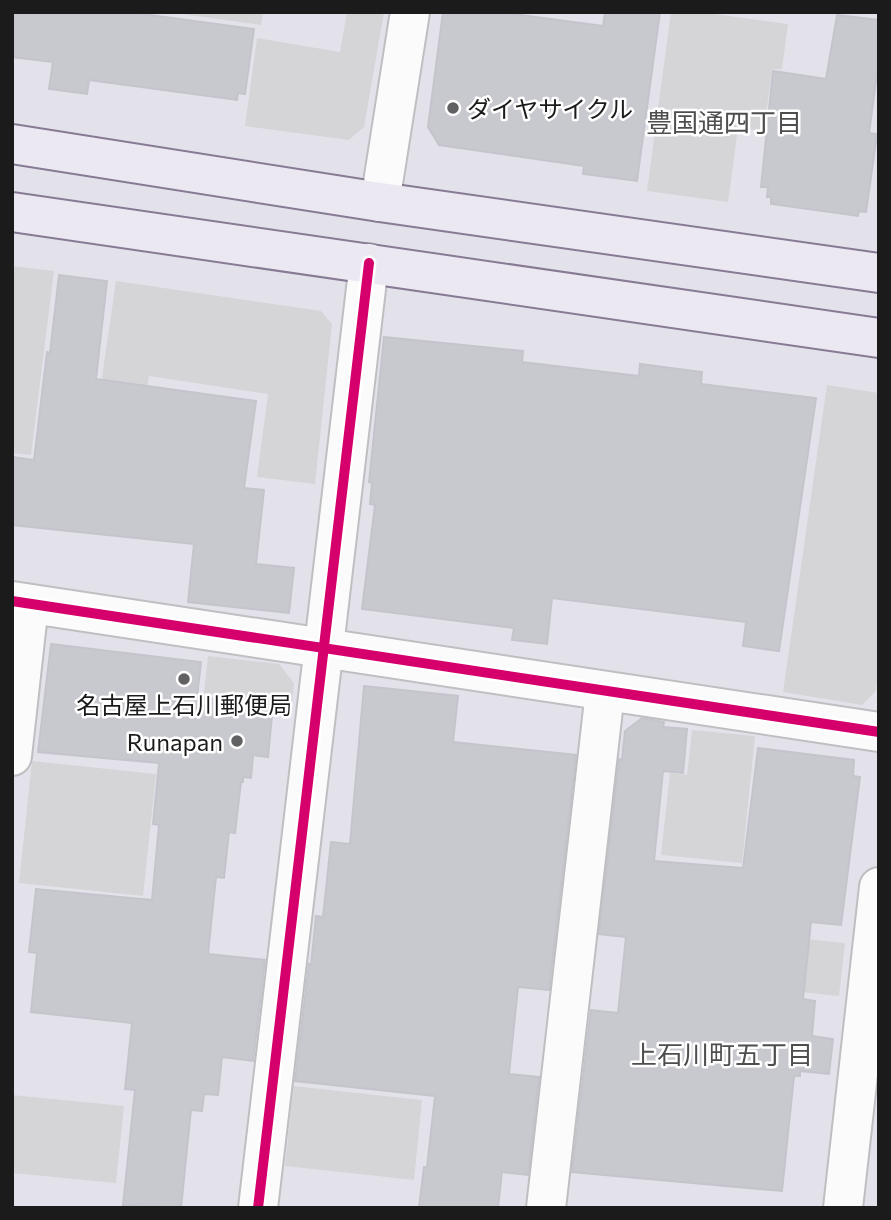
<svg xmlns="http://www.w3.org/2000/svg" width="891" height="1220" font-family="Commissioner,'Noto Sans JP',sans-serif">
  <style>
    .parking { fill: #d5d5d8 }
    .building { fill: #c8c8cf; stroke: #c4c4cd; stroke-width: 2 }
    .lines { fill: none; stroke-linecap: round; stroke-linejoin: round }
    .street-casing { stroke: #bfbfc2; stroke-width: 42 }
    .secondary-casing { stroke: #877b94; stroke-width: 42 }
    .street { stroke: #fbfbfc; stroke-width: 38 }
    .secondary { stroke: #ece8f2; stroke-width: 38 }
    .cycleway-casing { stroke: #fff; stroke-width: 15 }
    .cycleway { stroke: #d6006c; stroke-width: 10 }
    .poi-dot { fill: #616163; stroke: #fff; stroke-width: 2.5 }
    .labels { text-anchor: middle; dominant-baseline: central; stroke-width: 5; stroke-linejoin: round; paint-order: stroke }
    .poi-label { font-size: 24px; fill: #1b1b1b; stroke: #fff; text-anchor: start }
    .neighbourhood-label { font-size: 26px; fill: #4e4e4e; stroke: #fff }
  </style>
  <rect width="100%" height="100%" fill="#e3e2ea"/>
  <!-- parking -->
  <path class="parking" d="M 167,12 L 263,12 L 261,25 Z
    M 347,12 L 384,12 L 364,127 L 349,140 L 245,126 L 257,38 L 340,52 Z
    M 671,12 L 700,12 L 788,24 L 782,69 L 772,69 L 764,131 L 738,128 L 728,202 L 647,191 Z
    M 12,266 L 54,271 L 31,455 L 12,453 Z
    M 116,281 L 321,311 L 332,324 L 315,484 L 257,477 L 268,394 L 149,376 L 139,438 L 94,432 Z
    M 827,385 L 879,393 L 879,658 L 876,691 L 862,705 L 783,692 Z
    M 208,656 L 279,664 L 294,683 L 292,702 L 204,693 Z
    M 692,730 L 755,736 L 742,863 L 661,855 L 670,773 L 687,775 Z
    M 32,761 L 156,774 L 143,896 L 19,883 Z
    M 758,934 L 845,943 L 839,996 L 752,987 Z
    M 293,1086 L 422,1100 L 414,1180 L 285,1166 Z
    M 12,1095 L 124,1106 L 116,1183 L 12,1173 Z"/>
  <!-- building -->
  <path class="building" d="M 12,12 L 128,12 L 254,29 L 245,94 L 238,93 L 237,100 L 89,80 L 87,94 L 49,89 L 53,62 L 12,57 Z
    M 443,12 L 499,12 L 603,26 L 605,12 L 660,12 L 637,181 L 583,174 L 584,166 L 439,145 L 428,127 Z
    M 837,15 L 879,20 L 879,59 L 869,133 L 877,134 L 866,212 L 859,211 L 858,216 L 771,204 L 771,197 L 767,197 L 768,187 L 761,187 L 773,71 L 826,79 Z
    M 59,275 L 107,281 L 96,379 L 256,401 L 244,488 L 264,490 L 256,564 L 294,568 L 289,613 L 188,602 L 194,544 L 12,525 L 12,457 L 34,460 L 47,352 L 50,353 Z
    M 384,337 L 523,351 L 522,362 L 639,376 L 640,364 L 702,372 L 701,384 L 816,398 L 779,651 L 743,646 L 746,622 L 552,598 L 547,644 L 512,640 L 514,628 L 362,609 L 375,505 L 370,504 L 372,483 L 369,482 Z
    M 51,644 L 201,662 L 197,697 L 273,705 L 268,757 L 253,755 L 251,778 L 243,777 L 243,782 L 241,782 L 235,833 L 229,832 L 224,878 L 216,877 L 208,954 L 265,960 L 253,1061 L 222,1057 L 218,1095 L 204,1094 L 202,1111 L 191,1110 L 181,1208 L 123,1205 L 135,1090 L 125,1089 L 132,1023 L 31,1012 L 37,953 L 29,952 L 36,889 L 152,900 L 159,825 L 153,824 L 159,763 L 38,752 Z
    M 364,686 L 458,696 L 453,742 L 576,755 L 549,990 L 518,987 L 509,1074 L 539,1077 L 528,1175 L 502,1172 L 498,1208 L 419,1208 L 424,1167 L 427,1167 L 435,1096 L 295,1081 L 309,964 L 311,965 L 316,916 L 323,917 L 331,842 L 350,844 Z
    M 642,718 L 664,722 L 663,727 L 687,729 L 683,773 L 663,771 L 654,861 L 743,868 L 758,748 L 854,760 L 853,776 L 860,777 L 841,925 L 811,922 L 803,999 L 815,1001 L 812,1036 L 833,1039 L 829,1074 L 800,1071 L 800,1076 L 794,1076 L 782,1191 L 572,1172 L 591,1010 L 618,1013 L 626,937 L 599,934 L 619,759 L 622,760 L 625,731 Z"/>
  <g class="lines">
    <defs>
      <path id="street" d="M 380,202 L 410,12
        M 12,601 L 879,732
        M 12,756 L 29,604
        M 258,1208 L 369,263
        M 546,1208 L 605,692
        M 843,1208 L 879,887"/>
      <path id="secondary" d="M 12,144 L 380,202 L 879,273
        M 12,212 L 879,338"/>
    </defs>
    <!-- street casing -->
    <use href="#street" class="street-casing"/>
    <!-- secondary casing -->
    <use href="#secondary" class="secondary-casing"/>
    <!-- street -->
    <use href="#street" class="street"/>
    <!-- secondary -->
    <use href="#secondary" class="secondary"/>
    <defs>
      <path id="cycleway" d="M 12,601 L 879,732
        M 258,1208 L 369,263"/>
    </defs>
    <!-- cycleway casing -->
    <use href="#cycleway" class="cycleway-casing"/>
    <!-- cycleway -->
    <use href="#cycleway" class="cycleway"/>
  </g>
  <!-- markers -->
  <g class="poi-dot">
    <circle cx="453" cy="108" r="7"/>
    <circle cx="184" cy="679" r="7"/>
    <circle cx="237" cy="741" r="7"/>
  </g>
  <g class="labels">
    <!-- poi labels -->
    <g class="poi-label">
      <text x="467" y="108">ダイヤサイクル</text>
      <text x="184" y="704" text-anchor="middle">名古屋上石川郵便局</text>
      <text x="223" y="741" text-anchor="end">Runapan</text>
    </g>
    <!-- neighbourhood labels -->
    <g class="neighbourhood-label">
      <text x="724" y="121">豊国通四丁目</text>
      <text x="722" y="1053">上石川町五丁目</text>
    </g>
  </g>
  <!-- border -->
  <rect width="891" height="1220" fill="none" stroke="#1b1b1b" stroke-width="28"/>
</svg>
